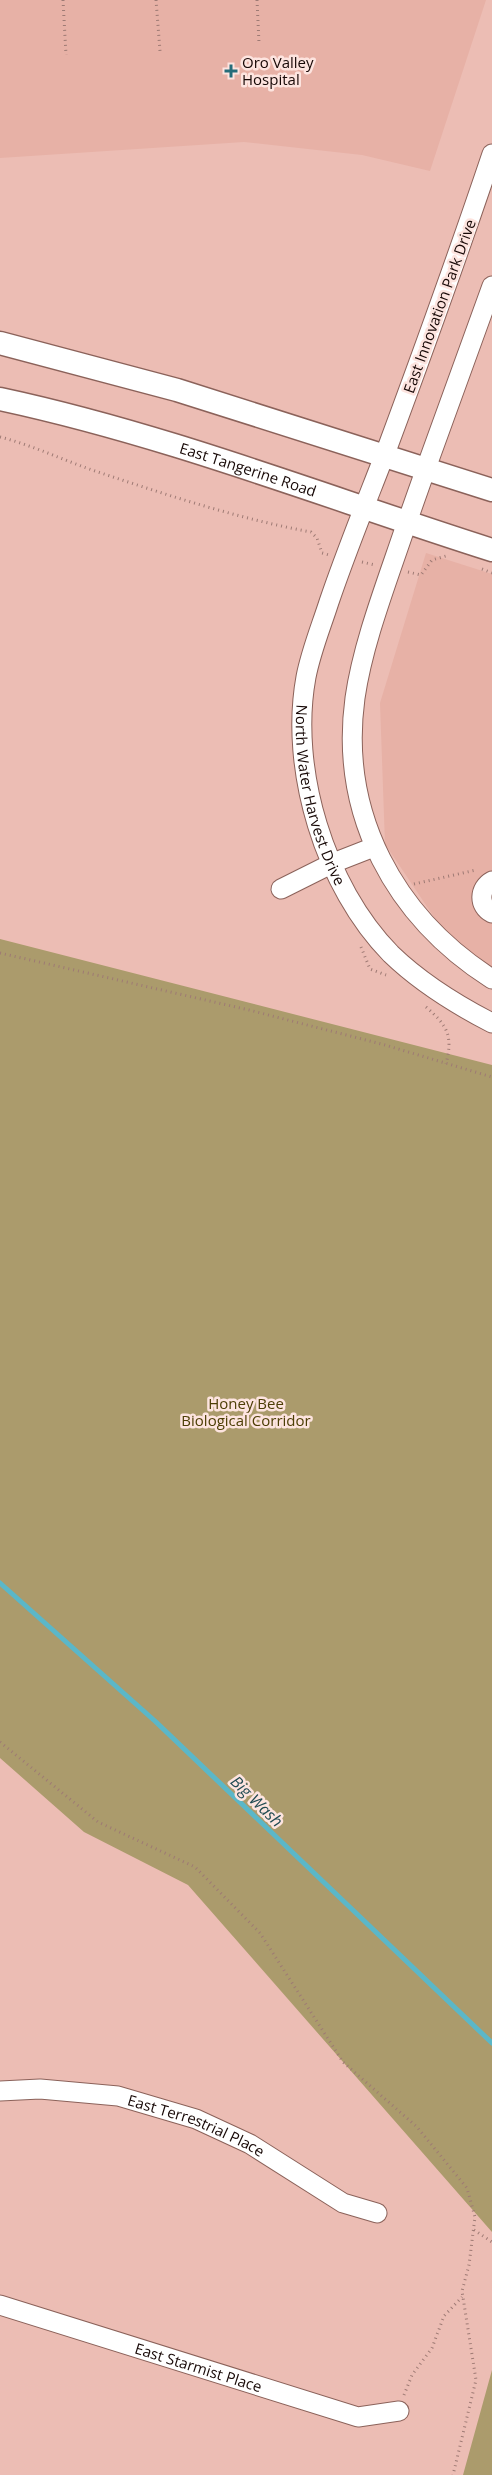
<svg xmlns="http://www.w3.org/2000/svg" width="492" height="2475" font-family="'Open Sans',sans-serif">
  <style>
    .built { fill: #e7b1a6 }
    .green { fill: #ab9b6c }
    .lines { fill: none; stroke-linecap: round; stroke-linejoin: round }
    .stream { stroke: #5bb7c8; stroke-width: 5 }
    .minor-casing { stroke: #8b625a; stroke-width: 21 }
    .major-casing { stroke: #8b625a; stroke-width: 25 }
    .path { stroke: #9e7a74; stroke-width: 3; stroke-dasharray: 1 4; stroke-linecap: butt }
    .minor { stroke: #fff; stroke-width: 19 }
    .major { stroke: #fff; stroke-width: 22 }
    .poi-dot { fill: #266d7a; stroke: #fde4df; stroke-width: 2 }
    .labels { text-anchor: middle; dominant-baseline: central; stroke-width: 5; stroke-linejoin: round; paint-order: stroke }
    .poi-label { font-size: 15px; fill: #170806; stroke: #fde4df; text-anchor: start }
    .street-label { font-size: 15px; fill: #170806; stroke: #fde4df }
    .park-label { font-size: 15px; fill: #4d3e05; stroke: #fde4df }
    .water-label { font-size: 16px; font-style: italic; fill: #214b53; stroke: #fde4df }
  </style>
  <rect width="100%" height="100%" fill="#ecbdb4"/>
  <!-- built -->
  <path class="built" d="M 0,0 L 486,0 L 430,171 L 362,155 L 244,142 L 0,158 Z
    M 426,553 L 492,574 L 492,969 L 450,941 L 385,844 L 380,703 Z"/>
  <!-- green -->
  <path class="green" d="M 0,939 L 492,1065 L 492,2232 L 188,1885 L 84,1832 L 0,1758 Z
    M 492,2370 L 492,2475 L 463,2475 Z"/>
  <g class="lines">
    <!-- stream -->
    <path class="stream" d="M 0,1583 L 156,1722 L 492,2043"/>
    <defs>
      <g id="minor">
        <path id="s1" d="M 492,154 C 459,252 424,349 388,446 C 368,498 347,549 329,602 C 321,627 311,651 306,677 C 289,769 325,887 391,954 C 421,983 455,1004 492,1023"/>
        <path d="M 492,286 C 463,365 434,445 406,525 C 388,579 363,642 355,698 C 339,815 395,917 492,979"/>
        <path d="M 492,881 C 479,888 478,906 492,913"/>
        <path d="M 281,889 L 333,863 L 374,847"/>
        <path id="s2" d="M 0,2091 L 40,2089 L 118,2096 L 196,2119 L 250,2144 L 343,2203 L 377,2213"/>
        <path id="s3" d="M 0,2305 L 358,2417 L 399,2411"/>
      </g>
      <g id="major">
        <path d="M 0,343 L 177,390 L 492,490"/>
        <path id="s4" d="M 0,399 C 168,435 328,498 492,550"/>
      </g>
    </defs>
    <!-- minor casing -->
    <use href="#minor" class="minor-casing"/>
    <!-- major casing -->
    <use href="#major" class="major-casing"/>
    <!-- path -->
    <path class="path" d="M 63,0 L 66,55
      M 156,0 L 160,51
      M 257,0 L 259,43
      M 0,437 C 35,446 67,462 101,473 C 170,496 240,519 311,532 L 317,538 L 322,553 L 329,555
      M 362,562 L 375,565
      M 482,569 L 492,573
      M 408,572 L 421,575 L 432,560 L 446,556
      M 414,884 L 476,870
      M 361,947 L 370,969 L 386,975
      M 0,953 L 249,1010 L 385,1045 L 492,1077
      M 426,1007 C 448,1026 453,1036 446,1064
      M 0,1742 L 98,1822 L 195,1867 L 260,1933 L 343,2062 L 417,2127 L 467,2188 L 475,2217 L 469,2265 L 462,2291 L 476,2380 L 453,2475
      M 474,2230 L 492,2242
      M 404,2395 L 412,2375 L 432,2348 L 444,2316 L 462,2297"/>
    <!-- minor -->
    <use href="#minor" class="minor"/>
    <!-- major -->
    <use href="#major" class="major"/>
  </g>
  <!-- markers -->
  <path class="poi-dot" d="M228.5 63.5h5v5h5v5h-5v5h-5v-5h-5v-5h5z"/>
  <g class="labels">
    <!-- poi labels -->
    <g class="poi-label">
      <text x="242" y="62">Oro Valley<tspan x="242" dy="17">Hospital</tspan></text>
    </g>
    <!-- street labels -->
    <g class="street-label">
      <text transform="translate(439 306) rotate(-70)">East Innovation Park Drive</text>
      <text stroke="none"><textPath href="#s4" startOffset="258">East Tangerine Road</textPath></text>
      <text stroke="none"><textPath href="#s1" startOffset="676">North Water Harvest Drive</textPath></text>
      <text stroke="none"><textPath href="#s2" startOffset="202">East Terrestrial Place</textPath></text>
      <text stroke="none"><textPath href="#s3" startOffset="208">East Starmist Place</textPath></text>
    </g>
    <!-- park labels -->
    <g class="park-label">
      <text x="246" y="1403">Honey Bee<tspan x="246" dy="17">Biological Corridor</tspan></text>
    </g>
    <!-- water labels -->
    <g class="water-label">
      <text transform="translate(257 1801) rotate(44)">Big Wash</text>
    </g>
  </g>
</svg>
